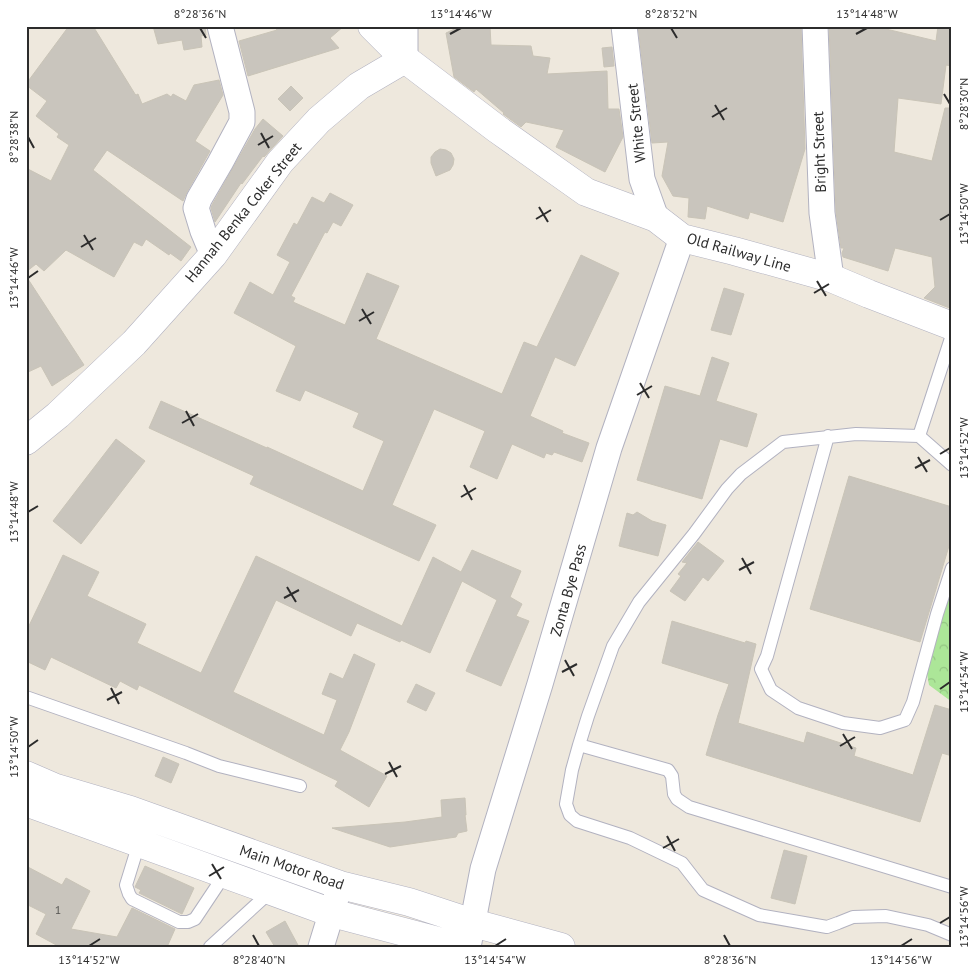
<svg xmlns="http://www.w3.org/2000/svg" width="978" height="973" font-family="'PT Sans',sans-serif">
  <style>
    .forest { fill: url(#forest-crowns) }
    .building { fill: #c9c5bd; stroke: #c9c4b7 }
    .lines { fill: none; stroke-linecap: round; stroke-linejoin: round }
    .service-casing { stroke: #b2b2c0; stroke-width: 14 }
    .minor-casing { stroke: #b2b2c0; stroke-width: 27 }
    .tertiary-casing { stroke: #b2b2c0; stroke-width: 29 }
    .secondary-casing { stroke: #b2b2c0; stroke-width: 29 }
    .service { stroke: #fff; stroke-width: 12 }
    .minor { stroke: #fff; stroke-width: 25 }
    .tertiary { stroke: #fff; stroke-width: 28 }
    .secondary { stroke: #fff; stroke-width: 28 }
    .ticks { fill: none; stroke: #2c2c2c; stroke-width: 2 }
    .labels { text-anchor: middle; dominant-baseline: central; stroke-width: 4.5; stroke-linejoin: round; paint-order: stroke }
    .number-label { font-size: 12px; fill: #535250 }
    .street-label { font-size: 15px; fill: #2c2c2c; stroke: #fff }
    .neatline { fill: none; stroke: #2c2c2c; stroke-width: 2 }
    .ticks-label { font-size: 12px; text-anchor: middle; fill: #2c2c2c }
  </style>
  <defs>
    <pattern id="forest-crowns" width="20" height="18" patternUnits="userSpaceOnUse" patternTransform="scale(1.25)"><rect width="20" height="18" fill="#ace698"/><path d="M2 6a3 3 0 1 1 6 0M12 15a3 3 0 1 1 6 0" fill="none" stroke="#94c583"/></pattern>
  </defs>
  <rect width="100%" height="100%" fill="#eee8dd"/>
  <!-- forest -->
  <path class="forest" d="M 952,585 L 952,702 L 929,685 L 927,673 L 920,664 L 919,655 L 926,649 Z"/>
  <!-- building -->
  <path class="building" d="M 69,26 L 93,26 L 135,94 L 136,95 L 138,94 L 142,104 L 167,94 L 171,97 L 173,94 L 186,101 L 194,85 L 219,80 L 223,95 L 195,141 L 210,151 L 187,192 L 183,201 L 107,150 L 93,170 L 191,247 L 181,261 L 170,253 L 169,255 L 146,239 L 142,246 L 134,242 L 114,277 L 66,250 L 44,271 L 36,264 L 26,272 L 26,168 L 51,181 L 69,145 L 57,137 L 59,134 L 36,116 L 47,101 L 26,85 L 26,84 Z
    M 153,26 L 205,26 L 206,35 L 201,36 L 202,47 L 184,50 L 182,40 L 158,44 Z
    M 274,26 L 344,26 L 330,38 L 339,48 L 248,76 L 239,41 L 277,30 Z
    M 461,26 L 490,26 L 491,45 L 531,46 L 533,56 L 550,58 L 547,74 L 607,71 L 608,109 L 619,109 L 623,137 L 605,172 L 556,147 L 564,130 L 526,122 L 521,127 L 503,114 L 504,113 L 476,89 L 474,92 L 454,77 L 446,33 Z
    M 638,26 L 801,26 L 805,149 L 783,222 L 750,212 L 748,219 L 707,206 L 705,219 L 688,217 L 689,198 L 673,196 L 662,176 L 668,142 L 652,143 Z
    M 829,26 L 886,26 L 886,29 L 936,41 L 938,26 L 952,26 L 952,66 L 946,65 L 941,104 L 898,98 L 894,152 L 932,161 L 945,108 L 952,108 L 952,309 L 924,298 L 935,287 L 932,257 L 895,248 L 888,271 L 843,257 L 842,253 L 844,248 L 841,248 L 836,212 Z
    M 612,47 L 614,66 L 604,67 L 602,48 Z
    M 291,86 L 303,98 L 290,111 L 278,99 Z
    M 263,119 L 283,136 L 264,157 L 263,156 L 242,184 L 241,183 L 215,222 L 211,208 L 212,205 L 255,129 Z
    M 440,149 L 446,150 L 451,153 L 454,159 L 453,165 L 450,170 L 436,176 L 431,163 L 431,157 L 435,152 Z
    M 330,193 L 353,205 L 341,226 L 333,222 L 327,233 L 325,232 L 291,296 L 295,298 L 293,302 L 345,325 L 367,273 L 399,286 L 376,339 L 502,394 L 524,342 L 537,347 L 581,255 L 619,273 L 575,366 L 555,357 L 530,416 L 563,431 L 562,433 L 589,443 L 582,462 L 554,452 L 552,455 L 546,453 L 544,458 L 512,444 L 497,479 L 470,467 L 485,431 L 434,409 L 392,505 L 436,525 L 419,561 L 250,484 L 254,476 L 149,428 L 161,401 L 267,448 L 267,447 L 363,491 L 384,441 L 353,427 L 359,413 L 305,390 L 300,401 L 276,391 L 296,346 L 234,313 L 250,282 L 273,295 L 290,262 L 277,255 L 294,223 L 297,225 L 312,197 L 324,203 Z
    M 26,276 L 84,365 L 52,386 L 41,366 L 26,373 Z
    M 724,288 L 744,294 L 731,335 L 711,330 Z
    M 712,357 L 729,363 L 716,401 L 757,414 L 747,447 L 720,439 L 702,499 L 637,480 L 665,386 L 700,396 Z
    M 116,439 L 145,461 L 81,544 L 53,521 Z
    M 849,476 L 952,507 L 952,536 L 920,642 L 810,609 Z
    M 637,512 L 652,521 L 666,525 L 658,556 L 619,546 L 627,513 L 633,515 Z
    M 698,542 L 724,561 L 708,581 L 703,577 L 685,601 L 670,591 L 681,576 L 678,574 L 687,563 L 682,562 Z
    M 472,550 L 521,571 L 510,597 L 522,604 L 516,616 L 529,621 L 501,686 L 466,671 L 497,600 L 462,581 L 430,653 L 401,640 L 400,642 L 357,623 L 351,636 L 276,600 L 233,692 L 324,735 L 337,700 L 322,694 L 330,673 L 343,679 L 354,654 L 375,664 L 349,732 L 340,750 L 387,776 L 369,807 L 335,786 L 338,781 L 139,685 L 137,690 L 120,681 L 116,688 L 51,657 L 45,670 L 26,661 L 26,632 L 63,555 L 99,572 L 87,596 L 146,624 L 137,643 L 201,673 L 256,556 L 402,626 L 433,557 L 461,572 Z
    M 672,621 L 745,643 L 746,641 L 756,644 L 738,723 L 804,743 L 807,732 L 856,748 L 854,756 L 913,775 L 935,705 L 952,710 L 952,756 L 942,753 L 920,822 L 706,755 L 718,715 L 729,684 L 662,663 Z
    M 416,684 L 435,693 L 426,711 L 407,702 Z
    M 163,757 L 179,764 L 171,783 L 155,776 Z
    M 465,798 L 466,815 L 465,815 L 467,831 L 458,833 L 456,837 L 390,847 L 332,828 L 405,822 L 442,817 L 441,800 Z
    M 784,850 L 807,856 L 795,904 L 771,898 Z
    M 26,866 L 62,885 L 66,878 L 90,891 L 71,929 L 117,937 L 132,908 L 175,929 L 167,947 L 60,947 L 36,934 L 46,914 L 26,904 Z
    M 145,866 L 194,888 L 182,914 L 139,893 L 141,890 L 135,887 Z
    M 285,921 L 299,947 L 275,947 L 266,932 Z"/>
  <g class="lines">
    <defs>
      <path id="service" d="M 828,436 L 767,656 L 761,669 L 771,690 L 798,708 L 843,723 L 880,728 L 905,720 L 913,702 L 937,614 L 952,568
        M 919,436 L 952,335
        M 952,465 L 919,436 L 856,434 L 783,442 L 741,474 L 727,489 L 694,534 L 639,602 L 613,646 L 588,716 L 579,745 L 572,770 L 566,804 L 570,815 L 577,821 L 630,838 L 682,863 L 703,890 L 759,915 L 827,927 L 838,923 L 853,917 L 886,916 L 928,925 L 952,935
        M 26,697 L 186,753 L 219,766 L 300,786
        M 579,745 L 668,770 L 672,776 L 674,794 L 677,799 L 689,807 L 952,887
        M 139,843 L 126,885 L 129,894 L 132,899 L 179,922 L 188,922 L 195,919 L 225,874
        M 210,947 L 271,891"/>
      <path id="minor" d="M 624,26 L 642,179 L 656,218
        M 815,26 L 822,213 L 831,278
        M 405,59 L 405,26
        M 213,255 L 203,231 L 196,208 L 199,199 L 220,163 L 242,122 L 242,112 L 220,26
        M 469,942 L 483,869 L 540,684 L 609,448 L 682,238
        M 321,947 L 340,885"/>
      <path id="tertiary" d="M 372,26 L 405,59 L 497,129 L 586,192 L 656,218 L 682,238 L 734,251 L 831,278 L 869,294 L 952,326
        M 26,441 L 58,415 L 134,343 L 213,255 L 280,162 L 319,120 L 359,86 L 405,59"/>
      <path id="secondary" d="M 26,775 L 56,788 L 130,810 L 340,885 L 409,902 L 473,923 L 561,947
        M 26,802 L 332,913 L 461,947"/>
    </defs>
    <!-- service casing -->
    <use href="#service" class="service-casing"/>
    <!-- minor casing -->
    <use href="#minor" class="minor-casing"/>
    <!-- tertiary casing -->
    <use href="#tertiary" class="tertiary-casing"/>
    <!-- secondary casing -->
    <use href="#secondary" class="secondary-casing"/>
    <!-- service -->
    <use href="#service" class="service"/>
    <!-- minor -->
    <use href="#minor" class="minor"/>
    <!-- tertiary -->
    <use href="#tertiary" class="tertiary"/>
    <!-- secondary -->
    <use href="#secondary" class="secondary"/>
  </g>
  <!-- ticks -->
  <path class="ticks" d="M 200,28 L 206,38M 671,28 L 677,38M 450,34 L 461,28M 856,34 L 867,28M 944,94 L 950,104M 715,105 L 724,120M 712,117 L 727,108M 261,133 L 269,148M 28,137 L 34,148M 258,145 L 273,136M 539,207 L 548,222M 536,219 L 551,210M 940,220 L 950,214M 84,235 L 93,250M 81,247 L 96,238M 28,278 L 38,271M 817,281 L 826,296M 814,293 L 829,284M 362,309 L 371,324M 359,321 L 374,312M 640,383 L 649,398M 637,395 L 652,386M 186,411 L 194,426M 182,423 L 198,414M 940,454 L 950,448M 918,457 L 927,472M 915,468 L 930,460M 464,485 L 472,500M 461,497 L 476,488M 28,512 L 38,506M 742,558 L 751,574M 739,570 L 754,562M 287,587 L 296,602M 284,598 L 299,590M 565,660 L 574,676M 562,672 L 577,664M 111,688 L 119,704M 940,689 L 950,682M 107,700 L 122,692M 843,734 L 852,749M 840,746 L 855,737M 28,747 L 38,740M 389,762 L 397,777M 385,774 L 401,766M 667,836 L 675,851M 663,848 L 679,839M 212,864 L 221,879M 209,876 L 224,867M 940,923 L 950,917M 253,935 L 259,946M 724,935 L 730,946M 89,946 L 100,939M 495,946 L 506,939M 901,946 L 912,939"/>
  <g class="labels">
    <!-- number labels -->
    <g class="number-label">
      <text x="58" y="909">1</text>
    </g>
    <!-- street labels -->
    <g class="street-label">
      <text transform="translate(636 123) rotate(-96)">White Street</text>
      <text transform="translate(819 152) rotate(-92)">Bright Street</text>
      <text transform="translate(243 212) rotate(-51)">Hannah Benka Coker Street</text>
      <text transform="translate(739 252) rotate(16)">Old Railway Line</text>
      <text transform="translate(568 590) rotate(-74)">Zonta Bye Pass</text>
      <text transform="translate(292 867) rotate(19)">Main Motor Road</text>
    </g>
  </g>
  <!-- border -->
  <rect width="978" height="973" fill="none" stroke="#ffffff" stroke-width="55"/>
  <rect x="28" y="28" width="922" height="918" class="neatline"/>
  <g class="ticks-label">
    <text x="200" y="18">8°28'36"N</text>
    <text x="461" y="18">13°14'46"W</text>
    <text x="671" y="18">8°28'32"N</text>
    <text x="867" y="18">13°14'48"W</text>
    <text transform="translate(964 104) rotate(-90)" y="4">8°28'30"N</text>
    <text transform="translate(14 137) rotate(-90)" y="4">8°28'38"N</text>
    <text transform="translate(964 214) rotate(-90)" y="4">13°14'50"W</text>
    <text transform="translate(14 278) rotate(-90)" y="4">13°14'46"W</text>
    <text transform="translate(964 448) rotate(-90)" y="4">13°14'52"W</text>
    <text transform="translate(14 512) rotate(-90)" y="4">13°14'48"W</text>
    <text transform="translate(964 682) rotate(-90)" y="4">13°14'54"W</text>
    <text transform="translate(14 747) rotate(-90)" y="4">13°14'50"W</text>
    <text transform="translate(964 917) rotate(-90)" y="4">13°14'56"W</text>
    <text x="89" y="964">13°14'52"W</text>
    <text x="259" y="964">8°28'40"N</text>
    <text x="495" y="964">13°14'54"W</text>
    <text x="730" y="964">8°28'36"N</text>
    <text x="901" y="964">13°14'56"W</text>
  </g>
</svg>
